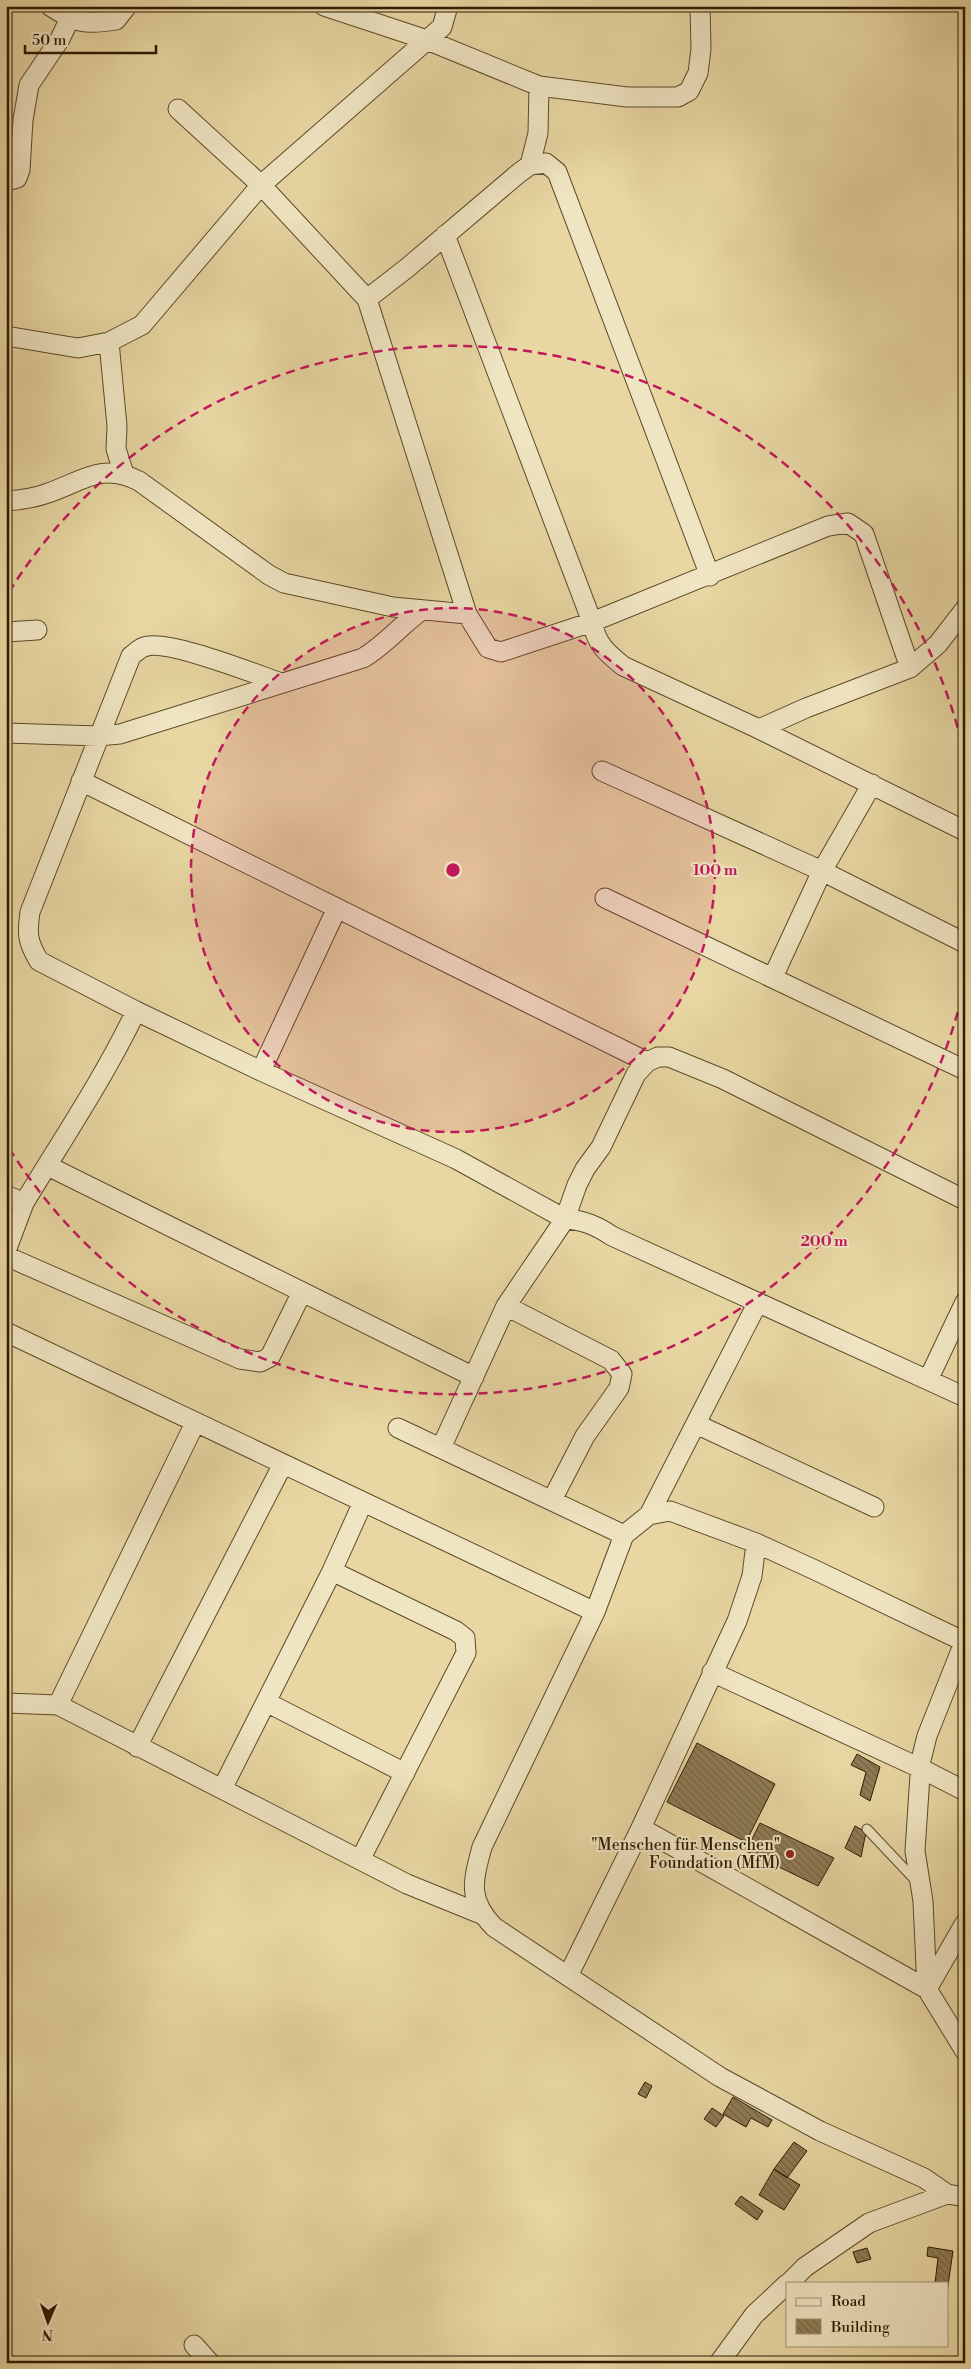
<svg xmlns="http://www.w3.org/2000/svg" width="971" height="2369" font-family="'Libre Bodoni',serif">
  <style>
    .building { fill: url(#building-back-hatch); stroke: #2e1a00 }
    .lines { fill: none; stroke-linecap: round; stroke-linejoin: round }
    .lane-casing { stroke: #5c4929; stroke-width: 11 }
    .street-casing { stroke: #5c4929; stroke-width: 21 }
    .lane { stroke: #f0e5c3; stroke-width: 9 }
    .street { stroke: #f0e5c3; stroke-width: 19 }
    .ring { fill: none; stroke: #c2185b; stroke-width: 2.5; stroke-dasharray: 9 6 }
    .poi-dot { fill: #8f2418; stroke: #f0e5c3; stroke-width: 2 }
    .labels { text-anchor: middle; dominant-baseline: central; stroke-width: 4; stroke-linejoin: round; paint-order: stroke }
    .poi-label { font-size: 16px; fill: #2e1a00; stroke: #f0e5c3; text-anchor: end }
    .centre { fill: #c2185b; stroke: #f0e5c3; stroke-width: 2.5 }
    .ring-label { font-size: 15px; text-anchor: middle; font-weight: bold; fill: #c2185b; stroke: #f0e5c3; stroke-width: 4; stroke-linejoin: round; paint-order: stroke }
  </style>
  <defs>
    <pattern id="building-back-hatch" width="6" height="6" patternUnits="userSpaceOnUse" patternTransform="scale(1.25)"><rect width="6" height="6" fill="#8f7c55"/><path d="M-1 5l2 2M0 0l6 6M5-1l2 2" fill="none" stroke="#756544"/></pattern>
  </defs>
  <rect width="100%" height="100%" fill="#e8d7a3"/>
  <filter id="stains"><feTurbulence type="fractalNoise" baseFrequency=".004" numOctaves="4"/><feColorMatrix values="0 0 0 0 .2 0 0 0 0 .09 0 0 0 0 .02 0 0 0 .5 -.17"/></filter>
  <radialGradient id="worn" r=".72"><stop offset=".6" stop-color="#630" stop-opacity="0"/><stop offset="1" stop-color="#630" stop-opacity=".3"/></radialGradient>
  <!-- building -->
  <path class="building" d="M 697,1743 L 775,1784 L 746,1842 L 667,1802 Z
    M 857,1754 L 880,1767 L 870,1801 L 860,1795 L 866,1772 L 851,1765 Z
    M 760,1823 L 834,1858 L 818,1886 L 746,1851 Z
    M 855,1826 L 866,1832 L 861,1857 L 845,1848 Z
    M 645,2082 L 652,2086 L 646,2098 L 638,2094 Z
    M 733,2097 L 772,2120 L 768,2127 L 751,2118 L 746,2127 L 723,2114 Z
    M 712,2108 L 724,2116 L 716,2127 L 704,2119 Z
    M 794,2142 L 807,2151 L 787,2178 L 774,2169 Z
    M 774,2169 L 800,2185 L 784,2210 L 759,2195 Z
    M 741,2196 L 763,2211 L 757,2220 L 735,2204 Z
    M 928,2247 L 953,2251 L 947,2292 L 947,2283 L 935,2283 L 938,2258 L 927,2256 Z
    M 867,2248 L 871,2259 L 857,2263 L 853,2252 Z"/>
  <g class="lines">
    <defs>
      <path id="lane" d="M 867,1829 L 917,1882"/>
      <path id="street" d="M 50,6 C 77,23 84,25 116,20 L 127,6
        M 324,6 L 427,40 L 539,86 L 627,97 L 678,97 L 689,91 L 698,73 L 701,49 L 700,6
        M 178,109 L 261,185 L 367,299 L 467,614 L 488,648 L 501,652 L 592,622 L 828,526 L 848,523 L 864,534 L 910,668
        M 530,165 L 538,133 L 539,86
        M 6,181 L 17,178 L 20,170 L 23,120 L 29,85 L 60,39 L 70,18
        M 445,235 L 592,622 C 597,645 606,652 623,666 L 759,729 L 965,831
        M 367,299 L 407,268 L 519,173 L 530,165 L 546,163 L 557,172 L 710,576
        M 6,336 L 78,348 L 109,342 L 142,325 L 261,185 L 442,27 L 448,6
        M 109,342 L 117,426 L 116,449 L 124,474
        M 6,501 C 20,500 35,498 48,493 C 83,481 102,462 139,481 L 269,575 L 284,583 L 393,607 L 467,614
        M 6,632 L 37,630
        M 281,683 C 255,674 165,638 144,647 C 140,648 135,653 131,656 L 30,912 C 27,934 27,941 39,961 L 136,1011 L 261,1071 L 456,1159 L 565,1219 C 584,1220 597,1226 612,1236 L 965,1397
        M 759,729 L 806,708 L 910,668 L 938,644 L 965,609
        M 6,733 L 98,736 L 120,734 L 363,658 C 385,645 401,625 422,610
        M 602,771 L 822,871 L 773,977
        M 81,781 L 647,1062
        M 872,784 L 822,871 L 965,943
        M 605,898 L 965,1070
        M 261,1071 L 337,908
        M 48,1166 L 474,1377
        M 6,1195 L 24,1203 C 62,1140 104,1078 136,1011
        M 6,1251 L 24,1203
        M 6,1256 L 240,1359 L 260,1362 L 270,1357 L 302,1292
        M 506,1306 L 611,1360 L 622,1374 L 619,1388 L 585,1436 L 552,1500
        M 6,1332 L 595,1612
        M 928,1380 L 965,1302
        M 696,1424 L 874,1507
        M 398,1428 L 624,1535 L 649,1515 L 670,1511 L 756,1543 L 815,1570 L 965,1642
        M 441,1448 L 506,1306 L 565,1219 L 577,1185 L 585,1169 L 601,1147 L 636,1074 L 647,1062 L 658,1057 L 669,1057 L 723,1079 L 965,1200
        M 649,1515 L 758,1302
        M 624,1535 L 595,1612 L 482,1847 C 473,1881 467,1899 494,1927 L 720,2077 L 820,2131 L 924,2178 L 947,2194
        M 332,1571 L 456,1631 L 465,1638 L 466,1653 L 360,1860
        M 965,1640 L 927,1736 L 921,1760 L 915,1851 L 923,1901 L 927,1989 L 965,2051
        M 712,1672 L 920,1768 L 965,1791
        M 266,1702 L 405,1773
        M 6,1703 L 58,1705 L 407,1884 L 481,1914
        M 58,1705 L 195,1423
        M 137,1747 L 283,1464
        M 222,1789 L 332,1571 L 363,1502
        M 641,1828 L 927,1989 L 965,1923
        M 568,1976 L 641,1828 L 737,1621 L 752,1576 L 756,1543
        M 789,2283 L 805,2267 L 869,2223 L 947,2194 L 965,2197
        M 194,2345 L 210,2363
        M 719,2363 L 754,2315 L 787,2284"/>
    </defs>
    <!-- lane casing -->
    <use href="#lane" class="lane-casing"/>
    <!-- street casing -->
    <use href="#street" class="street-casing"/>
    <!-- lane -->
    <use href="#lane" class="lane"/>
    <!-- street -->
    <use href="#street" class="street"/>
  </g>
  <!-- distance rings -->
  <circle cx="453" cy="870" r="262" fill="#c2185b" fill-opacity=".12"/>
  <g class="ring">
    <circle cx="453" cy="870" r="262"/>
    <path d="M965 983A524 524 0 0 1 9 1148M9 592A524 524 0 0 1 965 757"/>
  </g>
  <!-- markers -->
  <circle class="poi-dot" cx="790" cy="1854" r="5"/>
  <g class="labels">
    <!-- poi labels -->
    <g class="poi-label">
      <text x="780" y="1845">"Menschen für Menschen"<tspan x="780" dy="18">Foundation (MfM)</tspan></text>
    </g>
  </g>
  <circle cx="453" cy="870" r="8" class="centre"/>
  <g class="ring-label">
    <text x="715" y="875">100 m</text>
    <text x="824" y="1246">200 m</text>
  </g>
  <!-- margin -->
  <rect width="971" height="2369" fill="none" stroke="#e8d7a3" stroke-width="25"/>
  <rect x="8" y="8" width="956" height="2354" fill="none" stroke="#2e1a00" stroke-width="2.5"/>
  <rect x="12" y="12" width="946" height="2344" fill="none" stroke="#2e1a00"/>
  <!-- legend -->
  <rect x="786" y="2282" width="162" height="65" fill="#f0e5c3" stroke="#a29475"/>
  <rect x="796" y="2298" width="25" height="8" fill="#f0e5c3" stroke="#a29475"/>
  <text x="831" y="2306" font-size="15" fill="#2e1a00">Road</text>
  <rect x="796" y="2319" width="25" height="15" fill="url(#building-back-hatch)" stroke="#a29475"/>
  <text x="831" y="2332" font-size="15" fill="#2e1a00">Building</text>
  <!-- north arrow -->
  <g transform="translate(48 2322) rotate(182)" stroke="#f0e5c3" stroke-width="4" paint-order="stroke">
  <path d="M0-4L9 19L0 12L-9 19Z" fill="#2e1a00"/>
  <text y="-8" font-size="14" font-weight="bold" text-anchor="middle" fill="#2e1a00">N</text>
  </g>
  <!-- scale -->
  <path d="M25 45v8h131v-8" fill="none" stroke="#2e1a00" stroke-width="2.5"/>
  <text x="32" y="45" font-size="15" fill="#2e1a00" stroke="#f0e5c3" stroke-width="4" paint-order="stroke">50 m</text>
  <rect width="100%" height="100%" filter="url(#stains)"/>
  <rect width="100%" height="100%" fill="url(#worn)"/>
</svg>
